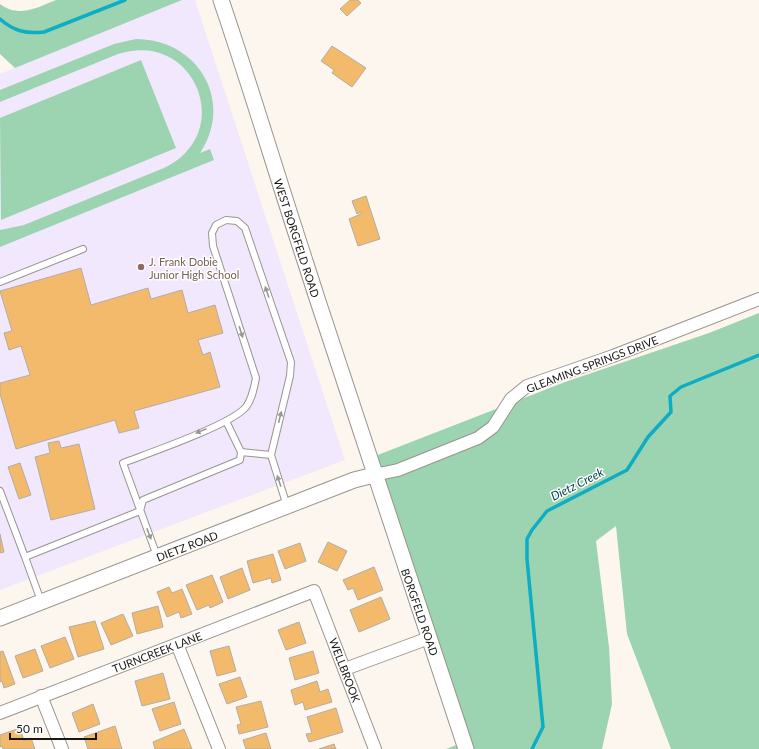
<svg xmlns="http://www.w3.org/2000/svg" width="759" height="749" font-family="Lato,sans-serif">
  <style>
    .education { fill: #f2e8fd }
    .green { fill: #9cd4b1 }
    .lines { fill: none; stroke-linecap: round; stroke-linejoin: round }
    .stream { stroke: #0dadc3; stroke-width: 3.5 }
    .building { fill: #f4ba6b; stroke: #b2ada6 }
    .service-casing { stroke: #99948d; stroke-width: 8 }
    .minor-casing { stroke: #99948d; stroke-width: 14 }
    .tertiary-casing { stroke: #99948d; stroke-width: 17 }
    .service { stroke: #fff; stroke-width: 6 }
    .minor { stroke: #fff; stroke-width: 12 }
    .tertiary { stroke: #fff; stroke-width: 15 }
    .oneway { fill: #989795 }
    .education-dot { fill: #8d6e63; stroke: #fff; stroke-width: 1.5 }
    .labels { text-anchor: middle; dominant-baseline: central; stroke-width: 3; stroke-linejoin: round; paint-order: stroke }
    .street-label { font-size: 11px; fill: #191714; stroke: #fff }
    .education-label { font-size: 11px; fill: #785e54; stroke: #fff; text-anchor: start }
    .water-label { font-size: 12px; font-style: italic; fill: #04424c; stroke: #fff }
  </style>
  <rect width="100%" height="100%" fill="#fcf6ee"/>
  <!-- education -->
  <path class="education" d="M 182,0 L 195,0 L 345,460 L 0,590 L 0,74 Z"/>
  <!-- green -->
  <path class="green" d="M 56,0 L 182,0 L 15,68 L 0,54 L 0,4 C 19,18 36,8 56,0 Z
    M 136,39 C 197,39 235,100 200,153 L 210,149 L 214,160 L 0,247 L 0,230 L 24,225 L 164,168 C 237,133 195,29 118,54 L 0,102 L 0,90 L 114,44 Z
    M 141,60 L 176,148 L 1,220 L 0,118 Z
    M 759,313 L 759,749 L 671,749 L 627,634 L 616,526 L 596,541 L 609,647 L 612,704 L 602,749 L 446,749 L 464,742 L 370,458 L 565,382 L 709,333 Z"/>
  <g class="lines">
    <!-- stream -->
    <path class="stream" d="M 0,19 C 14,31 25,34 44,32 L 125,0
      M 532,749 L 543,727 L 527,559 L 527,539 L 532,530 L 547,511 L 627,470 L 648,437 L 671,412 L 670,396 L 681,387 L 759,355"/>
  </g>
  <!-- building -->
  <path class="building" d="M 350,0 L 358,0 L 361,3 L 347,16 L 340,9 Z
    M 332,46 L 366,68 L 352,87 L 332,73 L 334,70 L 321,61 Z
    M 366,196 L 380,239 L 358,246 L 349,219 L 361,214 L 361,212 L 357,214 L 352,201 Z
    M 81,268 L 91,305 L 148,288 L 151,299 L 182,290 L 188,313 L 215,305 L 223,333 L 198,340 L 203,355 L 210,352 L 220,387 L 134,411 L 139,428 L 119,433 L 115,420 L 16,449 L 0,394 L 0,383 L 30,375 L 21,346 L 9,350 L 4,333 L 12,331 L 0,291 Z
    M 59,441 L 61,448 L 79,444 L 95,509 L 51,520 L 35,457 L 50,453 L 48,443 Z
    M 20,463 L 31,495 L 19,499 L 8,467 Z
    M 0,534 L 4,552 L 0,553 Z
    M 328,542 L 347,551 L 337,571 L 318,562 Z
    M 300,543 L 306,561 L 285,569 L 278,551 Z
    M 273,554 L 281,580 L 272,583 L 271,578 L 253,583 L 247,561 Z
    M 374,567 L 383,590 L 358,600 L 353,588 L 348,590 L 343,580 Z
    M 242,568 L 250,590 L 228,599 L 220,577 Z
    M 212,575 L 223,602 L 210,608 L 209,605 L 197,610 L 186,585 Z
    M 169,587 L 172,593 L 182,589 L 192,614 L 181,618 L 179,612 L 167,617 L 157,592 Z
    M 381,597 L 390,619 L 359,632 L 350,610 Z
    M 158,606 L 163,627 L 137,634 L 132,613 Z
    M 123,614 L 133,636 L 111,645 L 101,623 Z
    M 95,621 L 104,649 L 78,657 L 69,627 Z
    M 299,622 L 306,643 L 286,650 L 278,630 Z
    M 65,637 L 74,659 L 50,668 L 41,646 Z
    M 229,646 L 236,671 L 217,676 L 210,651 Z
    M 35,649 L 43,671 L 23,678 L 15,656 Z
    M 3,651 L 15,684 L 4,688 L 2,681 L 0,682 L 0,652 Z
    M 313,651 L 319,673 L 295,680 L 289,658 Z
    M 163,673 L 170,699 L 142,706 L 135,681 Z
    M 240,677 L 247,697 L 227,704 L 219,684 Z
    M 317,681 L 320,692 L 328,689 L 332,702 L 305,710 L 303,702 L 295,705 L 291,690 Z
    M 261,701 L 268,727 L 239,734 L 237,725 L 241,724 L 236,707 Z
    M 174,702 L 181,724 L 160,731 L 152,709 Z
    M 93,704 L 100,724 L 79,732 L 72,713 Z
    M 336,708 L 343,732 L 309,742 L 306,734 L 312,733 L 307,717 Z
    M 115,726 L 122,749 L 88,749 L 84,737 Z
    M 20,728 L 24,741 L 31,738 L 35,749 L 3,749 L 2,746 L 0,747 L 0,735 Z
    M 184,729 L 192,749 L 155,749 L 153,742 Z
    M 266,733 L 271,749 L 246,749 L 243,740 Z
    M 334,744 L 336,749 L 319,749 Z"/>
  <g class="lines">
    <defs>
      <path id="service" d="M 0,282 L 83,249
        M 226,421 L 241,452
        M 0,491 L 25,557
        M 157,556 L 123,463 C 149,453 231,425 246,407 C 252,399 254,388 256,378 L 213,246 L 212,233 L 216,225 L 226,220 L 237,221 L 245,228 L 291,362 L 290,376 L 271,455 L 287,506
        M 41,601 L 25,557 L 140,511 L 143,500 L 240,460 L 241,452 L 271,455"/>
      <path id="minor" d="M 374,475 L 398,470 L 478,438 L 493,427 L 511,399 L 527,386 L 613,356 L 759,299
        M 177,644 L 219,749
        M 345,669 L 429,638
        M 41,696 L 62,749
        M 0,713 L 314,591 L 375,749"/>
      <path id="tertiary" d="M 221,0 C 251,88 277,176 306,264 C 358,426 413,587 466,749
        M 0,618 L 354,480 L 374,475"/>
    </defs>
    <!-- service casing -->
    <use href="#service" class="service-casing"/>
    <!-- minor casing -->
    <use href="#minor" class="minor-casing"/>
    <!-- tertiary casing -->
    <use href="#tertiary" class="tertiary-casing"/>
    <!-- service -->
    <use href="#service" class="service"/>
    <!-- minor -->
    <use href="#minor" class="minor"/>
    <!-- tertiary -->
    <use href="#tertiary" class="tertiary"/>
  </g>
  <!-- one-way arrows -->
  <defs><path id="oneway-solid" d="M-6-.8H1V-3.2L6.5 0L1 3.2V.8H-6Z"/></defs>
  <g class="oneway">
    <use href="#oneway-solid" transform="translate(267 292) rotate(-109)"/>
    <use href="#oneway-solid" transform="translate(241 332) rotate(72)"/>
    <use href="#oneway-solid" transform="translate(280 417) rotate(-76)"/>
    <use href="#oneway-solid" transform="translate(201 431) rotate(158)"/>
    <use href="#oneway-solid" transform="translate(279 481) rotate(-109)"/>
    <use href="#oneway-solid" transform="translate(149 534) rotate(69)"/>
  </g>
  <!-- markers -->
  <circle class="education-dot" cx="141" cy="267" r="4"/>
  <g class="labels">
    <!-- street labels -->
    <g class="street-label">
      <text transform="translate(297 238) rotate(72)">WEST BORGFELD ROAD</text>
      <text transform="translate(592 364) rotate(-21)">GLEAMING SPRINGS DRIVE</text>
      <text transform="translate(187 546) rotate(-21)">DIETZ ROAD</text>
      <text transform="translate(420 612) rotate(71)">BORGFELD ROAD</text>
      <text transform="translate(157 652) rotate(-21)">TURNCREEK LANE</text>
      <text transform="translate(345 670) rotate(69)">WELLBROOK</text>
    </g>
    <!-- education labels -->
    <g class="education-label">
      <text x="149" y="261">J. Frank Dobie<tspan x="149" dy="13">Junior High School</tspan></text>
    </g>
    <!-- water labels -->
    <g class="water-label">
      <text transform="translate(577 484) rotate(-27)">Dietz Creek</text>
    </g>
  </g>
  <!-- scale -->
  <path d="M10 733v6h86v-6" fill="none" stroke="#191714" stroke-width="2"/>
  <text x="16" y="733" font-size="12" fill="#191714" stroke="#ffffff" stroke-width="3" paint-order="stroke">50 m</text>
</svg>
